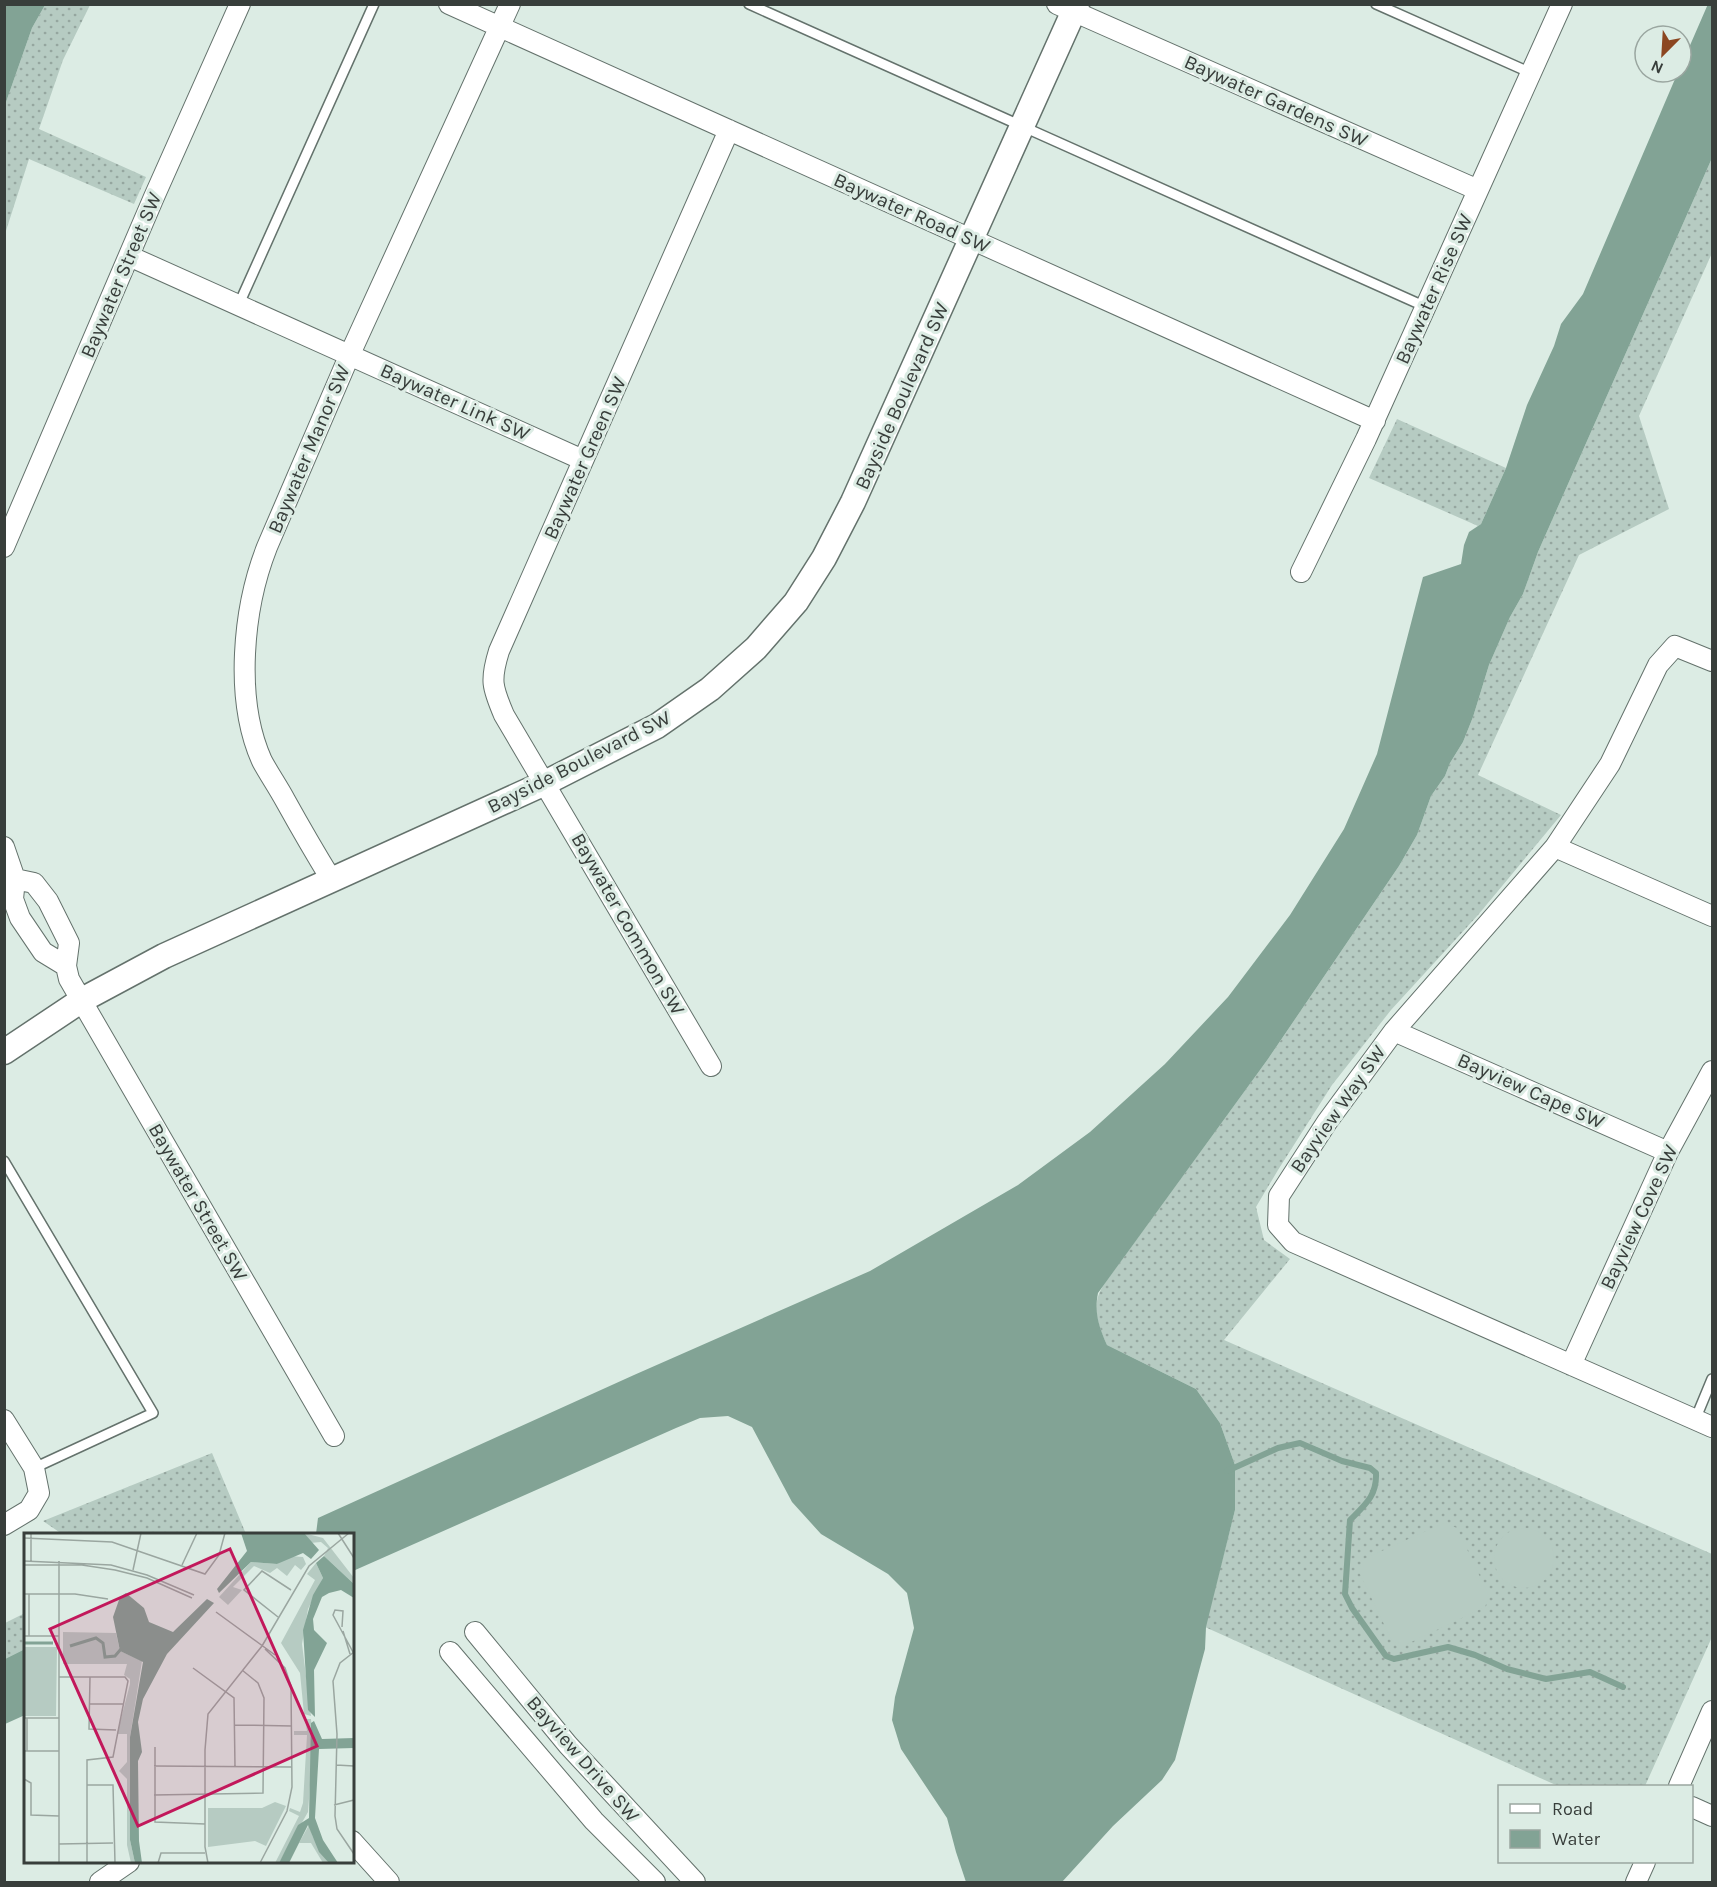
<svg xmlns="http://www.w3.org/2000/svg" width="1717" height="1887" font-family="Karla,sans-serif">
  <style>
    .grass { fill: url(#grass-dots) }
    .pitch { fill: #b6cbc2 }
    .water { fill: #82a395 }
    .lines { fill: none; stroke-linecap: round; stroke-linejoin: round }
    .stream { stroke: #82a395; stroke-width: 6 }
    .service-casing { stroke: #64726c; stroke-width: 12 }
    .minor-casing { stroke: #64726c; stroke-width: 22 }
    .tertiary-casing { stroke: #64726c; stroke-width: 27 }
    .service { stroke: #fff; stroke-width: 9 }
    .minor { stroke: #fff; stroke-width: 20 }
    .tertiary { stroke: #fff; stroke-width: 24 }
    .labels { text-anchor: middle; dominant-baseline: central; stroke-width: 6; stroke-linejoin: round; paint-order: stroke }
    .street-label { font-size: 20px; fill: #383e3b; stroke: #dcece4 }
    .inset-river { fill: none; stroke: #82a395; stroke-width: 3 }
    .inset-road { fill: none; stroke: #9aa6a0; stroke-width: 1.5 }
    .view { fill: #c2185b; fill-opacity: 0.15; stroke: #c2185b; stroke-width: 3 }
    .inset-edge { fill: none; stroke: #383e3b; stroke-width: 3 }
  </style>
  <defs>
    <pattern id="grass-dots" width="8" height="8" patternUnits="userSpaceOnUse" patternTransform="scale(1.5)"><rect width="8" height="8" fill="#b6cbc2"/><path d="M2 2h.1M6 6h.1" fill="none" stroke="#95a69f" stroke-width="1.8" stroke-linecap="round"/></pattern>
  </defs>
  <rect width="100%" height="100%" fill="#dcece4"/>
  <!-- grass -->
  <path class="grass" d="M 45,5 L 90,5 L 63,60 L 39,129 L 146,177 L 134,204 L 29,159 L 5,234 L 5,105 L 32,28 Z
    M 1712,158 L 1712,253 L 1639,416 L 1669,509 L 1579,555 L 1478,775 L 1561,815 L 1478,915 L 1391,1010 L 1332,1085 L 1278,1170 L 1256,1207 L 1264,1240 L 1290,1259 L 1224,1340 L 1712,1554 L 1712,1637 L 1645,1786 L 1558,1786 L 1205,1627 L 1235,1510 L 1235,1465 L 1220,1423 L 1196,1389 L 1107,1345 C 1097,1323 1090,1304 1105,1283 L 1268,1059 L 1399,866 L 1417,835 L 1431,796 L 1445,776 L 1450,763 L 1463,742 L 1473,717 L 1489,665 L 1510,617 L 1523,594 L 1538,552 Z
    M 1397,419 L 1506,468 L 1481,524 L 1478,526 L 1369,478 Z
    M 212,1453 L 246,1534 L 62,1534 L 43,1521 Z
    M 25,1613 L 25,1649 L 5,1659 L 5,1623 Z"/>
  <!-- pitch -->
  <path class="pitch" d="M 1444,1523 L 1457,1528 L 1489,1596 L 1485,1607 L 1405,1645 L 1392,1641 L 1359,1572 L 1364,1559 Z
    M1494 1558a30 30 0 1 1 60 0a30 30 0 1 1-60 0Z"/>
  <!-- water -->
  <path class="water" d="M 5,4 L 45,5 L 32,28 L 5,105 Z
    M 1708,4 L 1712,5 L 1712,158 L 1538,552 L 1523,594 L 1510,617 L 1489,665 L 1473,717 L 1463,742 L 1450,763 L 1445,776 L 1431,796 L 1417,835 L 1399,866 L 1268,1059 L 1098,1293 C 1094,1313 1099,1327 1107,1345 L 1196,1389 L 1220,1423 L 1235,1465 L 1235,1510 L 1206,1627 L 1205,1649 L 1175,1760 L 1162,1780 L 1113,1826 L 1062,1882 L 966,1882 L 956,1852 L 947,1818 L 901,1749 L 892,1720 L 895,1697 L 914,1628 L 907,1593 L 888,1574 L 821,1534 L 792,1502 L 752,1427 L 728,1416 L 700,1418 L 676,1428 L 353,1571 L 352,1534 L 316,1534 L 318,1518 L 634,1375 L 870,1271 L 1018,1185 L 1090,1132 L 1165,1064 L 1228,997 L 1290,915 L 1344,829 L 1377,754 L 1423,577 L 1461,564 L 1464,545 L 1469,532 L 1481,524 L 1506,468 L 1527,405 L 1554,346 L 1561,324 L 1583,294 L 1678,72 L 1681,72 L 1681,66 Z
    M 25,1649 L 25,1715 L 5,1724 L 5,1659 Z"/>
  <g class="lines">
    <!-- stream -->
    <path class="stream" d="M 1227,1471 L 1278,1448 L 1300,1443 L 1342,1461 L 1370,1468 L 1376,1473 C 1377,1496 1365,1505 1350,1520 L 1345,1594 L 1352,1608 L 1386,1656 L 1394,1659 L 1448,1647 L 1475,1655 L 1507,1669 L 1546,1679 L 1590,1672 L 1623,1687"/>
    <defs>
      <path id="service" d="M 749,4 L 1426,307
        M 1376,4 L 1531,73
        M 239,304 L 374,4
        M 4,1161 L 153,1413 L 34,1468
        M 1695,1420 L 1712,1379"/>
      <path id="minor" d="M 449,4 L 1375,421
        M 1057,4 L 1478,190
        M 129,256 L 583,460
        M 4,547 L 154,197 L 240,4
        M 1301,572 L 1366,439 L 1562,4
        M 1712,661 L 1675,646 L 1658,665 L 1610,764 L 1555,847 L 1394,1031 L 1327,1122 L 1279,1196 L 1278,1225 L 1293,1242 L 1712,1427
        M 4,847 L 15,879 L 13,899 L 20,918 L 43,952 L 66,966
        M 1555,847 L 1712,916
        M 15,879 L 34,883 L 48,901 L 69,943 L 66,966 L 69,979 L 334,1436
        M 331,879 C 315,853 300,827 285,800 C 278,787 269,774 262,761 C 234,699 243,608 267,547 L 350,354 L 510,4
        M 1394,1031 L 1668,1152
        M 711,1066 L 504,715 C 492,687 490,680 499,651 L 729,130
        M 1571,1365 L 1668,1152 L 1712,1071
        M 4,1420 L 34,1468 L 39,1493 L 29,1510 L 4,1525
        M 475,1632 L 568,1745 L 695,1882
        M 450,1652 L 594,1821 L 655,1882
        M 1679,1786 L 1712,1711
        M 1692,1807 L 1712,1816
        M 352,1841 L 389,1882
        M 100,1882 L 129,1862
        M 1636,1882 L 1645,1862"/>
      <path id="tertiary" d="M 4,1052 L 82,1000 L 164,956 L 545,783 L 657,726 L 710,689 L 756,648 L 796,602 L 824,558 L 853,502 L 1077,4"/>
    </defs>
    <!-- service casing -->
    <use href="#service" class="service-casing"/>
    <!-- minor casing -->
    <use href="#minor" class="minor-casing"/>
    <!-- tertiary casing -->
    <use href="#tertiary" class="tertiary-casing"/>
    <!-- service -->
    <use href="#service" class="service"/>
    <!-- minor -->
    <use href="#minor" class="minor"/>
    <!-- tertiary -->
    <use href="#tertiary" class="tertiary"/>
  </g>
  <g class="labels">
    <!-- street labels -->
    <g class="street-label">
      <text transform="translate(1276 101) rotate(24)">Baywater Gardens SW</text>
      <text transform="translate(912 213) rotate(24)">Baywater Road SW</text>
      <text transform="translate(121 275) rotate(-67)">Baywater Street SW</text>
      <text transform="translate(1434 289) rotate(-66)">Baywater Rise SW</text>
      <text transform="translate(902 396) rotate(-66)">Bayside Boulevard SW</text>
      <text transform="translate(455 402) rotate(24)">Baywater Link SW</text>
      <text transform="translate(309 449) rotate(-67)">Baywater Manor SW</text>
      <text transform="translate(585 458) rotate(-66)">Baywater Green SW</text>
      <text transform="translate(579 762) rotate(-27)">Bayside Boulevard SW</text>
      <text transform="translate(628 924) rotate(60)">Baywater Common SW</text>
      <text transform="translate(1531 1091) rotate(24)">Bayview Cape SW</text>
      <text transform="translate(1338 1109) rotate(-55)">Bayview Way SW</text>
      <text transform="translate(198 1202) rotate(60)">Baywater Street SW</text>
      <text transform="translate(1639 1217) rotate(-65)">Bayview Cove SW</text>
      <text transform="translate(583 1759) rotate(49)">Bayview Drive SW</text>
    </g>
  </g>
  <!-- overview -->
  <g transform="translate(24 1533)">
    <rect width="330" height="330" fill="#dcece4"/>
    <path d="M 280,0 L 299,5 L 330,45 L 330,51 L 300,23 L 304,15 L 297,9 L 286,10 ZM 266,23 L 279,24 L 282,31 L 277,37 L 271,32 L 263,43 L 253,35 L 246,40 L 230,33 L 209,54 L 218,57 L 204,72 L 195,64 L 227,29 L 253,31 ZM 292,30 L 299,45 L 284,76 L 278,111 L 287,183 L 280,181 L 276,140 L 257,110 L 291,47 L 283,41 ZM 39,99 L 92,100 L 96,118 L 118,128 L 106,204 L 106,307 L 111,330 L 107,330 L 103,312 L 103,246 L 95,238 L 103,229 L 103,201 L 93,201 L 106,151 L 106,146 L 100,142 L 103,131 L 39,131 ZM 0,114 L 33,114 L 32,183 L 0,183 ZM 281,186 L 287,186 L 289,212 L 284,279 L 255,330 L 251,330 L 275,283 L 265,278 L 266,275 L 276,279 L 279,270 L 283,202 L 270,202 L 270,198 L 283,198 ZM 251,269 L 262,273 L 242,313 L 231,308 L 184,314 L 184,275 L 238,275 ZM 285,292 L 289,304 L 305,330 L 299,330 L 287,310 L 275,310 Z" fill="#b6cbc2"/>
    <path d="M 0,117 L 23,117 L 23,146 L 0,146 ZM 185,277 L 212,277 L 212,310 L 185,310 Z" fill="#b6cbc2"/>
    <path d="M 217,0 L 280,0 L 295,17 L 287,26 L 279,20 L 253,31 L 227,29 L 195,60 L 193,56 L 223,18 ZM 300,23 L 330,51 L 330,65 L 317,57 L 305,60 L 298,64 L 289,86 L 290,97 L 303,110 L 290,137 L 291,184 L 284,177 L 279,97 L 289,62 L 299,45 L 292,30 ZM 102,60 L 120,75 L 125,89 L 149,99 L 183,66 L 190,70 L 143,121 L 119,166 L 114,189 L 118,219 L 114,228 L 115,308 L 118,330 L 111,330 L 106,307 L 106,204 L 119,129 L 96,118 L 89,84 L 96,64 ZM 290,188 L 298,206 L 330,205 L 330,215 L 295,216 L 291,285 L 299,307 L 314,330 L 305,330 L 295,319 L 284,292 L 265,330 L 255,330 L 274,292 L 285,285 L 287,190 Z" fill="#82a395"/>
    <path class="inset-river" d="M 0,110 L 29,110M 46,113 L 72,105 L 79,110 L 81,124 L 91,123 L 97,116"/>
    <path class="inset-road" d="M 7,0 L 7,28M 314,0 L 330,25M 0,5 L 88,9 L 181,41 L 195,22 L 201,0M 0,28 L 87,32 L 123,42 L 170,62M 35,28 L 35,330M 0,32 L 58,32 L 91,37 L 123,45 L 168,65M 158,32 L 173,0M 109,37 L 117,0M 0,61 L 51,61 L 84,66M 5,61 L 5,103M 192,79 L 251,122M 254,84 L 220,57 L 238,38 L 267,57M 318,94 L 319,78 L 311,77 L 309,82 L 329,119M 319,98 L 326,121M 0,103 L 35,103M 330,119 L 316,130 L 309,148 L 313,201 L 311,283 L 313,296 L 330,321M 169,135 L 210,165 L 211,234M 35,144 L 101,144 L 104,148 L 89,224 L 63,227 L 63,330M 66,144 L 65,196 L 92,197M 66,171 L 100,171M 0,185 L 35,185M 3,185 L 3,218M 211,192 L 268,193M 131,214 L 131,289 L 181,291M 0,218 L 35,218M 312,232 L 330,233M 130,233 L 268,234M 0,246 L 7,250 L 7,282 L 35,283M 63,252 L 89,252 L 91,330M 130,262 L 239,260 L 240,165 L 234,150 L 218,137M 310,272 L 330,267M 35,311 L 89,310M 134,330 L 137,320 L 181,320M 184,330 L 181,314 L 181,217 L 184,181 L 238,113 L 285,33 L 325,0M 236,330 L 263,278 L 268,254 L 267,153 L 261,135 L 241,116"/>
    <path class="view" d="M 206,16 L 293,213 L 114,293 L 26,96 Z"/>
    <rect width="330" height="330" class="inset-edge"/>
  </g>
  <!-- border -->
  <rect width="1717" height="1887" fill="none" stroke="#383e3b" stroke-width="12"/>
  <!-- legend -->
  <rect x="1498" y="1785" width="195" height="78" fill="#dcece4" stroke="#9aa6a0" stroke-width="1.5"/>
  <rect x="1510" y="1804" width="30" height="9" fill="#ffffff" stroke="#9aa6a0" stroke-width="1.5"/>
  <text x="1552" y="1815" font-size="18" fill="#383e3b">Road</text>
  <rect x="1510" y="1830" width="30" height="18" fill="#82a395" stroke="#9aa6a0" stroke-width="1.5"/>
  <text x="1552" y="1845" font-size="18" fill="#383e3b">Water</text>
  <!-- north arrow -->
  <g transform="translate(1663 54) rotate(204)"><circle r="28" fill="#dcece4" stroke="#9aa6a0" stroke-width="1.5"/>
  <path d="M0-4.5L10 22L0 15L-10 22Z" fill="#8c4620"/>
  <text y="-9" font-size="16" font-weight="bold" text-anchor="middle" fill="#383e3b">N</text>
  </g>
</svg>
